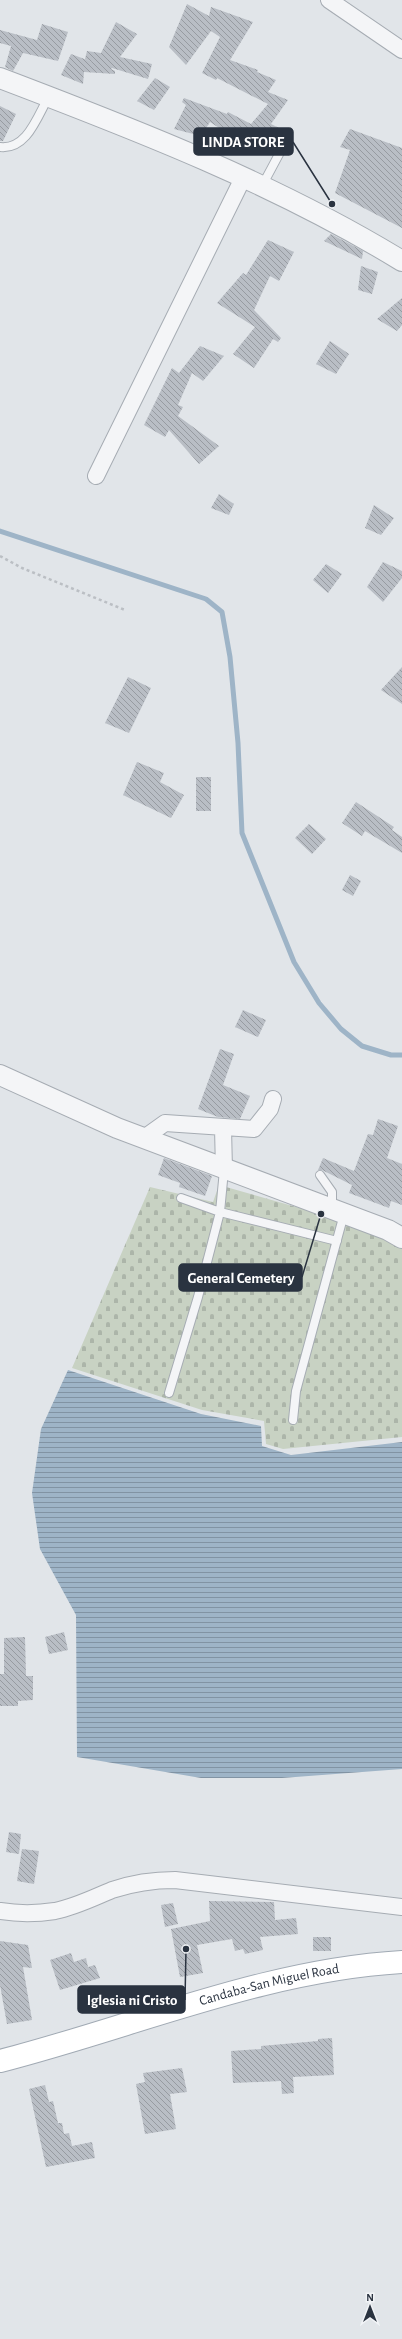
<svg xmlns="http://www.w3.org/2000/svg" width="402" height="2339" font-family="'Alegreya Sans',sans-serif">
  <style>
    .cemetery { fill: url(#cemetery-stones) }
    .water { fill: url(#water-rules) }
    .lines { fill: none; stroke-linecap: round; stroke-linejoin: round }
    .stream { stroke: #9eb4c7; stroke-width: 5 }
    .building { fill: url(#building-back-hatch) }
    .service-casing { stroke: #a6acb3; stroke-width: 10 }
    .minor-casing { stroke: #a6acb3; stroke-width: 18 }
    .tertiary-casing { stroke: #a6acb3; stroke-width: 22 }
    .primary-casing { stroke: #a1aab4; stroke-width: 24 }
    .path { stroke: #bbbfc4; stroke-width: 2.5; stroke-dasharray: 3 3; stroke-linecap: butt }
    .service { stroke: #f4f5f7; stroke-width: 8 }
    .minor { stroke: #f4f5f7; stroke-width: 16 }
    .tertiary { stroke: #f4f5f7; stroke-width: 20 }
    .primary { stroke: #fff; stroke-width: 22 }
    .labels { text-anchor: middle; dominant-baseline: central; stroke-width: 3; stroke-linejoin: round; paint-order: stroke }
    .street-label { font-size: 14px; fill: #2a3340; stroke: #f1f3f6 }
    .leader { fill: none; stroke: #2a3340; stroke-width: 1.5 }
    .callout-dot { fill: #2a3340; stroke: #f1f3f6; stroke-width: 1.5 }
    .callout { fill: #2a3340; stroke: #2a3340; stroke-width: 1.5 }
    .callout-label { font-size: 15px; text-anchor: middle; font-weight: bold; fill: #fff }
  </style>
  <defs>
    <pattern id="cemetery-stones" width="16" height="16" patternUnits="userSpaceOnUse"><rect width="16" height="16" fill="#c8d2c3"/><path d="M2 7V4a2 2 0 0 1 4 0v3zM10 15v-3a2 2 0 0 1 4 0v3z" fill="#acb5a9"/></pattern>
    <pattern id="water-rules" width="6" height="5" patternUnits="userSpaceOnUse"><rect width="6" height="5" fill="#9eb4c7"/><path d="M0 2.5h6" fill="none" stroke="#8193a3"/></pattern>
    <pattern id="building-back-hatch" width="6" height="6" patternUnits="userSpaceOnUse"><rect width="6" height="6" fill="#b9bec5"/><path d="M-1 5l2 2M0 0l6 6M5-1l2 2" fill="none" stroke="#979ba1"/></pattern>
  </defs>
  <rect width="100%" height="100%" fill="#e1e5e9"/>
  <!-- cemetery -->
  <path class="cemetery" d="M 219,1185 L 356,1224 L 402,1245 L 402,1437 L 283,1449 L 266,1444 L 264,1421 L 202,1410 L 72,1368 L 150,1187 L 213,1202 Z"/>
  <!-- water -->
  <path class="water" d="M 68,1370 L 201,1414 L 261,1426 L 262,1446 L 291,1455 L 402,1442 L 402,1769 L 282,1778 L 201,1778 L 77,1757 L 76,1615 L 40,1549 L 32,1493 L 41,1429 Z"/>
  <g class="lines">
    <!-- stream -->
    <path class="stream" d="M 0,531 L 206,599 L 222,612 L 230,657 L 238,743 L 242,833 L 294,962 L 319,1003 L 341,1029 L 362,1046 L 391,1055 L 402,1055"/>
  </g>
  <!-- building -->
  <path class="building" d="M 187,4 L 209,16 L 211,7 L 253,22 L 230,60 L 258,70 L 257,72 L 276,80 L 268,92 L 288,100 L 271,124 L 279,128 L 267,145 L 245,135 L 241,142 L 210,122 L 201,136 L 174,129 L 186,105 L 182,102 L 184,98 L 227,114 L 228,112 L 251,124 L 268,104 L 217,78 L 216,80 L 202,73 L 220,37 L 211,31 L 186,65 L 169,47 Z
    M 116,22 L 137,34 L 120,57 L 152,64 L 148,79 L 112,68 L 111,69 L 115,71 L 115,74 L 84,72 L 83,84 L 61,75 L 71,54 L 98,64 L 85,59 L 87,51 L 101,53 Z
    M 42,24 L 68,32 L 58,61 L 23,53 L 13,71 L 5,67 L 11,46 L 0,43 L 0,30 L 37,40 Z
    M 155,78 L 170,87 L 154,110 L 137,101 Z
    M 0,106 L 16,114 L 3,141 L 0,141 Z
    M 350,129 L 402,148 L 402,228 L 335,193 L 350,150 L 340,147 Z
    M 331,234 L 363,251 L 362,259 L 324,241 Z
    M 268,240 L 294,252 L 279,281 L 270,276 L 254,310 L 281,338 L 278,342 L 273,339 L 254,368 L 233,354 L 255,327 L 217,303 L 243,273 L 246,275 Z
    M 361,266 L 378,272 L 372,294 L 358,290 Z
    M 402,298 L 402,325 L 397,331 L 377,319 Z
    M 330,341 L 349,354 L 336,374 L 316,364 Z
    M 200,346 L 224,356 L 203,381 L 192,373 L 178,405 L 183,407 L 178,416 L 219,446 L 199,464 L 169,430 L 165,437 L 144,425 L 172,368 L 179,373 Z
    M 219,494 L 234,504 L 229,515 L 211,508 Z
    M 374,505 L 394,518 L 381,535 L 365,528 Z
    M 383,562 L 402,571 L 402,578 L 383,602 L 367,587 Z
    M 326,564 L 342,574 L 328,593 L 313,580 Z
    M 402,667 L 402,704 L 381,690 Z
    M 128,677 L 151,688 L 129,733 L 105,723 Z
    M 137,762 L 164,773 L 160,782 L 184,795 L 171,818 L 123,795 Z
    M 196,777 L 211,777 L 211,811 L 196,811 Z
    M 356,802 L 394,827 L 392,830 L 402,837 L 402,853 L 365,831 L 362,836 L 342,823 Z
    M 309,824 L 326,839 L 312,854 L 295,838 Z
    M 350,875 L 361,881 L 353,896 L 342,890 Z
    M 243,1010 L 266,1020 L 258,1037 L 235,1027 Z
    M 220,1049 L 234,1054 L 223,1085 L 250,1096 L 240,1119 L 218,1117 L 198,1109 Z
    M 378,1119 L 398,1126 L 387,1158 L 402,1164 L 402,1205 L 391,1201 L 389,1208 L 349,1193 L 352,1185 L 322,1170 L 318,1170 L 323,1158 L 354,1171 L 368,1134 L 373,1135 Z
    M 164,1158 L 212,1176 L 205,1196 L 179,1187 L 180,1183 L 158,1175 Z
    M 64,1632 L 68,1650 L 49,1654 L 45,1637 Z
    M 25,1637 L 26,1676 L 33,1676 L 33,1700 L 18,1701 L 18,1706 L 0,1706 L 0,1674 L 4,1674 L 4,1638 Z
    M 9,1832 L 21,1834 L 19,1854 L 6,1852 Z
    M 22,1849 L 39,1851 L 34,1884 L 17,1881 Z
    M 209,1901 L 274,1902 L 275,1920 L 296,1918 L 298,1934 L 260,1937 L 263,1950 L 245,1954 L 243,1949 L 235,1951 L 232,1939 L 197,1945 L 203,1973 L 180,1977 L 171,1929 L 210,1921 Z
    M 173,1903 L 178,1924 L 165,1927 L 161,1905 Z
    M 313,1937 L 331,1937 L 331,1951 L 313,1951 Z
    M 0,1941 L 28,1945 L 32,1968 L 23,1967 L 32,2020 L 7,2024 L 0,1985 Z
    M 71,1953 L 74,1962 L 86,1958 L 88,1967 L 95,1965 L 100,1978 L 60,1990 L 50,1960 Z
    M 332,2038 L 334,2075 L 293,2077 L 294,2093 L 282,2094 L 281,2081 L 233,2083 L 231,2051 L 261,2049 L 261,2046 L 318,2041 L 318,2039 Z
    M 182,2068 L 187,2092 L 170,2094 L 176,2129 L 145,2134 L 136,2084 L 145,2082 L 143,2073 Z
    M 45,2085 L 49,2102 L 53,2101 L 58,2123 L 62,2123 L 64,2134 L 69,2133 L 72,2146 L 92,2142 L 95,2158 L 46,2167 L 29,2089 Z"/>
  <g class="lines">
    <defs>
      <path id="service" d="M 0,147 C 27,150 37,117 49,96
        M 262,186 L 285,143
        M 320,1175 L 332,1192 L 332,1208
        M 181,1198 L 220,1212 L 337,1241
        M 169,1393 L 198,1297 L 220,1212 L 224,1170
        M 293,1420 L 296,1391 L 344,1214"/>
      <path id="minor" d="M 329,0 L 402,50
        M 96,476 L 243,178
        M 223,1128 L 224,1170
        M 144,1138 L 165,1123 L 254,1129 L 270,1109 L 273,1099
        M 0,1911 C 18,1914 36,1914 55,1911 C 75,1907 93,1898 112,1890 C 133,1883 153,1880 175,1880 L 402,1907"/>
      <path id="tertiary" d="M 0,78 C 137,130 276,184 402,261
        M 0,1075 L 117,1128 L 364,1221 L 388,1230 L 402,1238"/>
      <g id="primary">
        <path id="s1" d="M 0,2061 C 133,2027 264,1970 402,1962"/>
      </g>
    </defs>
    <!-- service casing -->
    <use href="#service" class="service-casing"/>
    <!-- minor casing -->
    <use href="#minor" class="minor-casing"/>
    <!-- tertiary casing -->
    <use href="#tertiary" class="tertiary-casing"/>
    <!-- primary casing -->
    <use href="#primary" class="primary-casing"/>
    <!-- path -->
    <path class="path" d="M 0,556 L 22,568 L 125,610"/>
    <!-- service -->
    <use href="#service" class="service"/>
    <!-- minor -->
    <use href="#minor" class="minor"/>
    <!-- tertiary -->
    <use href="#tertiary" class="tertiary"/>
    <!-- primary -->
    <use href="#primary" class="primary"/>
  </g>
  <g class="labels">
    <!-- street labels -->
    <g class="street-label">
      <text stroke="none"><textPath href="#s1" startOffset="280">Candaba-San Miguel Road</textPath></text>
    </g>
  </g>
  <!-- callouts -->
  <path class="leader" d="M332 204L293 142M321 1214L302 1277M186 1949L185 2000"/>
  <g class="callout-dot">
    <circle cx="332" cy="204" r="4"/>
    <circle cx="321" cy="1214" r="4"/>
    <circle cx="186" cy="1949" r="4"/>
  </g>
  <g class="callout">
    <rect x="194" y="128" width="99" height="27" rx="4"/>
    <rect x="179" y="1264" width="123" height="27" rx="4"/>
    <rect x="78" y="1986" width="107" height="27" rx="4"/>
  </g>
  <g class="callout-label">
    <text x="243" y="147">LINDA STORE</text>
    <text x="241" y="1283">General Cemetery</text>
    <text x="132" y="2005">Iglesia ni Cristo</text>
  </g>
  <!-- north arrow -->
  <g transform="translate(370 2307)" stroke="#f1f3f6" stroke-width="3" paint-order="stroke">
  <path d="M0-3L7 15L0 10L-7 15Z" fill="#2a3340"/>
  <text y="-6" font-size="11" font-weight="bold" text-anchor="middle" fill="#2a3340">N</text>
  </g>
</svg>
